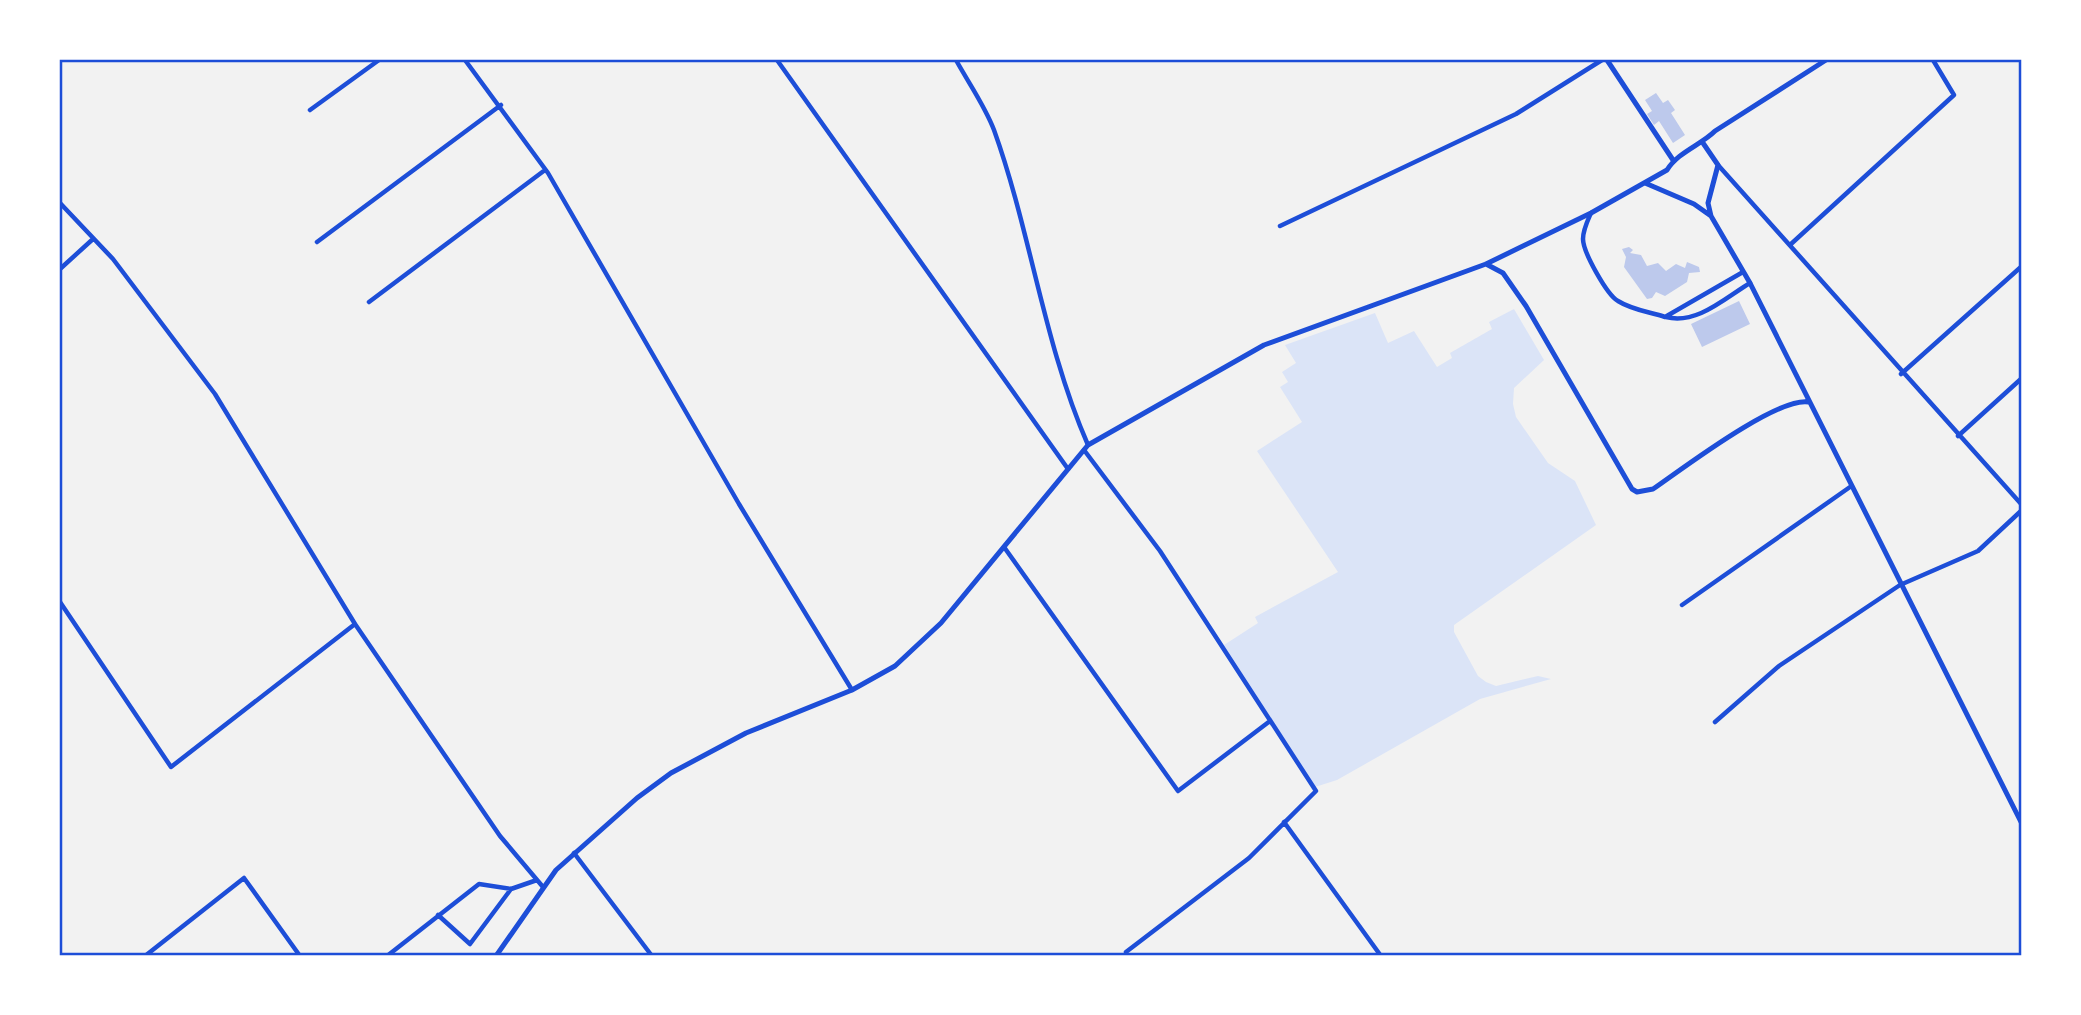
<svg xmlns="http://www.w3.org/2000/svg" width="2081" height="1015" font-family="'Alegreya Sans',sans-serif">
  <style>
    .green { fill: #dbe4f7 }
    .building { fill: #bdc9ec }
    .lines { fill: none; stroke-linecap: round; stroke-linejoin: round }
    .minor { stroke: #1d4ed8; stroke-width: 4.5 }
    .tertiary { stroke: #1d4ed8; stroke-width: 5 }
    .neatline { fill: none; stroke: #1d4ed8; stroke-width: 2.5 }
  </style>
  <rect width="100%" height="100%" fill="#f2f2f2"/>
  <!-- green -->
  <path class="green" d="M 1514,309 L 1544,360 L 1514,388 L 1513,404 L 1516,417 L 1548,463 L 1575,481 L 1596,525 L 1454,625 L 1454,632 L 1478,676 L 1486,682 L 1496,686 L 1538,676 L 1551,679 L 1480,699 L 1337,780 L 1315,787 L 1224,645 L 1258,623 L 1255,617 L 1338,572 L 1257,451 L 1302,422 L 1280,387 L 1288,382 L 1282,372 L 1296,363 L 1285,345 L 1375,313 L 1388,343 L 1414,331 L 1437,367 L 1452,358 L 1450,353 L 1492,329 L 1489,322 Z"/>
  <!-- building -->
  <path class="building" d="M 1656,93 L 1663,103 L 1668,100 L 1675,110 L 1671,113 L 1685,135 L 1673,143 L 1659,121 L 1654,125 L 1647,114 L 1652,111 L 1645,100 Z
    M 1629,247 L 1633,250 L 1630,253 L 1641,255 L 1647,266 L 1658,263 L 1666,271 L 1676,264 L 1685,268 L 1687,262 L 1699,267 L 1700,272 L 1689,273 L 1687,282 L 1665,296 L 1656,292 L 1652,298 L 1647,299 L 1624,267 L 1626,257 L 1622,249 Z
    M 1739,301 L 1750,324 L 1702,347 L 1691,324 Z"/>
  <g class="lines">
    <!-- minor -->
    <path class="minor" d="M 465,60 L 548,173 L 739,504 L 852,690
      M 777,60 L 1068,469
      M 956,60 C 968,82 985,106 994,130 C 1031,233 1044,345 1088,445
      M 310,110 L 379,60
      M 1718,165 L 2022,505
      M 60,203 L 113,259 L 215,394 L 355,624 L 500,836 L 543,887
      M 1591,213 C 1587,222 1583,230 1583,239 C 1583,252 1607,295 1618,301 C 1632,310 1650,312 1665,317 L 1743,272
      M 1280,226 L 1516,114 L 1602,60
      M 317,242 L 501,105
      M 1791,244 L 1954,95 L 1933,60
      M 60,269 L 93,239
      M 369,302 L 545,170
      M 1666,317 C 1697,325 1725,298 1750,283
      M 1901,374 L 2022,266
      M 1958,436 L 2022,378
      M 1084,450 L 1160,551 L 1316,791 L 1249,858 L 1126,952
      M 1004,547 L 1178,791 L 1270,721
      M 60,602 L 171,767 L 355,624
      M 1682,605 L 1850,487
      M 1715,722 L 1779,666 L 1900,585 L 1978,551 L 2022,510
      M 1284,822 L 1381,956
      M 574,853 L 652,956
      M 438,915 L 470,944 L 511,889
      M 145,956 L 244,878 L 300,956
      M 387,956 L 479,884 L 511,889 L 537,880"/>
    <!-- tertiary -->
    <path class="tertiary" d="M 1607,60 L 1673,160
      M 1703,143 L 1718,165 L 1708,203 L 1711,216 L 1750,283 L 2022,824
      M 1645,183 L 1694,204 L 1711,216
      M 1486,264 L 1503,273 L 1526,306 L 1632,489 L 1637,492 L 1653,489 C 1682,469 1778,396 1809,402
      M 496,956 L 556,870 L 637,798 L 671,773 L 746,733 L 852,690 L 895,666 L 941,623 L 1088,445 L 1264,345 L 1486,264 L 1591,213 L 1667,170 C 1678,152 1701,145 1715,131 L 1826,60"/>
  </g>
  <!-- border -->
  <rect width="2081" height="1015" fill="none" stroke="#ffffff" stroke-width="122"/>
  <rect x="61" y="61" width="1959" height="893" class="neatline"/>
</svg>
